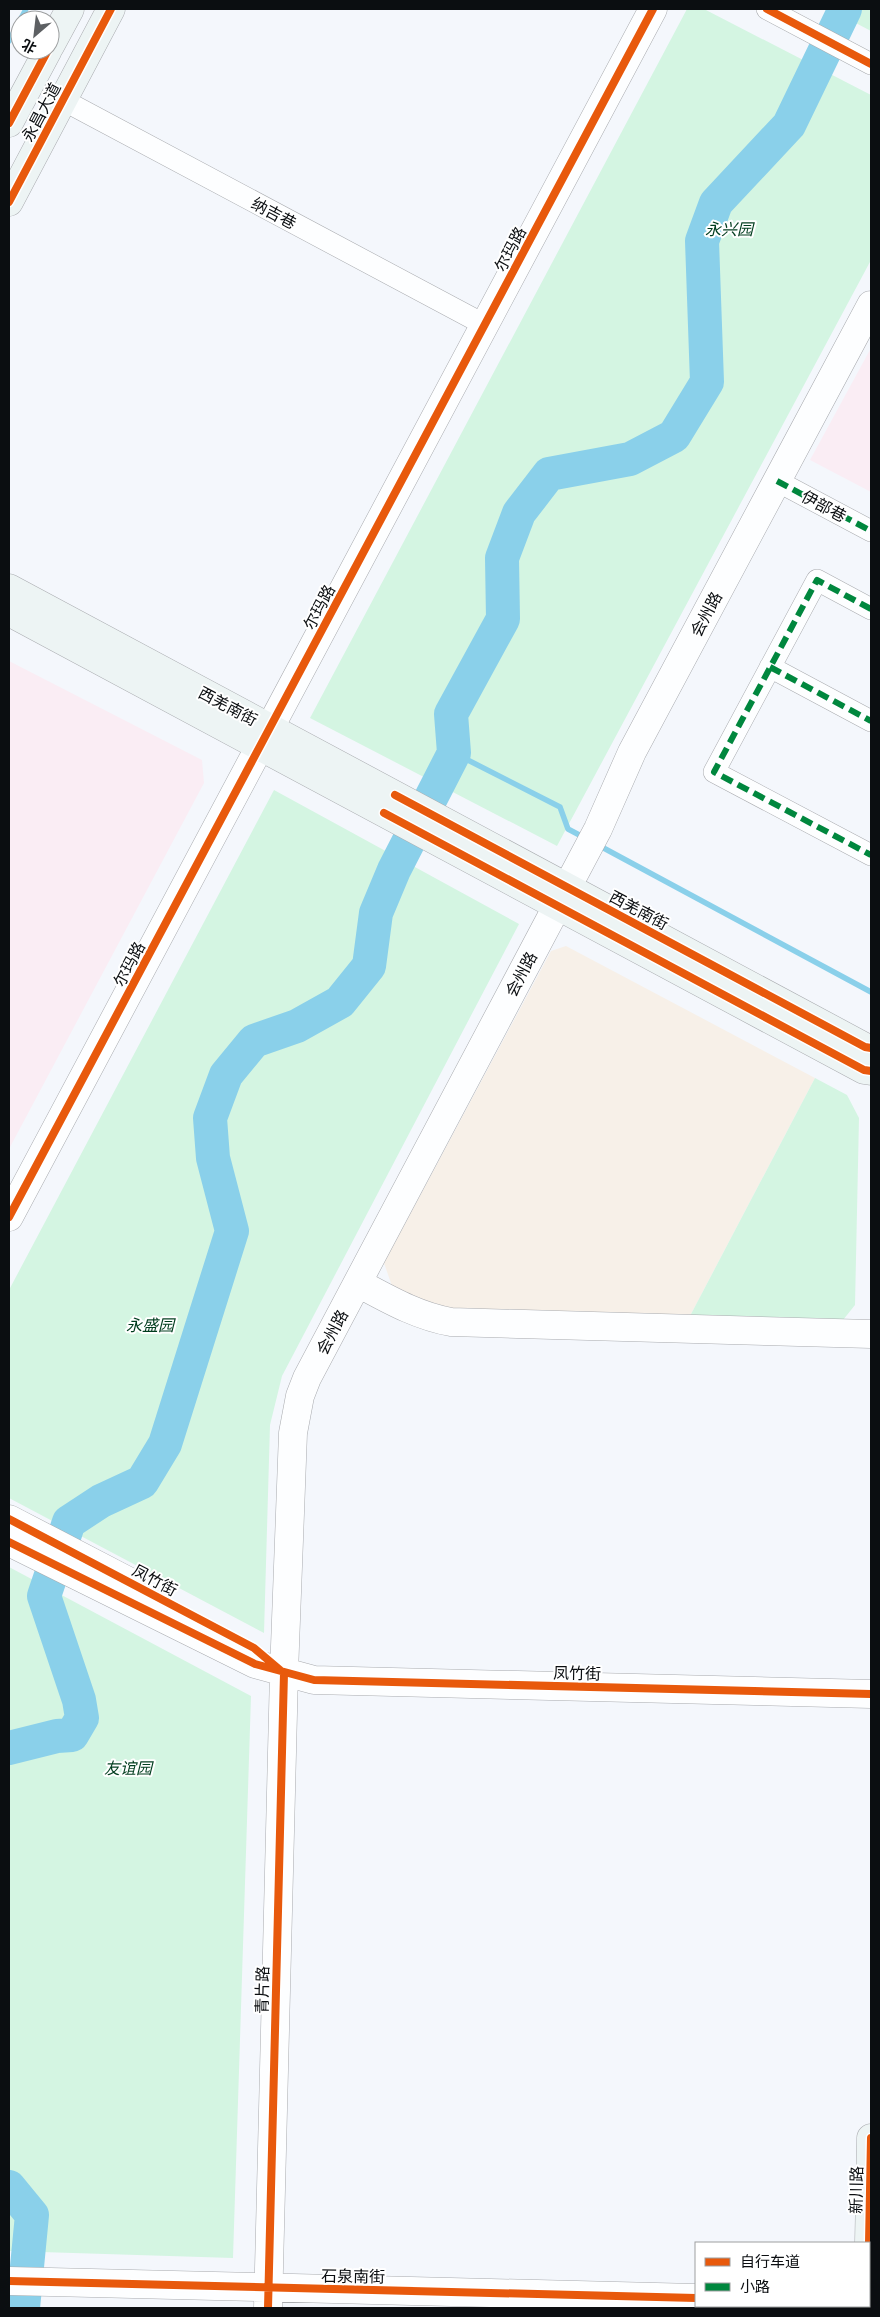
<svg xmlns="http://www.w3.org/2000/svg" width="880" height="2317" font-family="'Source Serif 4','Noto Sans SC',serif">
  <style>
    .education { fill: #faedf4 }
    .medical { fill: #f7f0e8 }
    .green { fill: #d4f5e2 }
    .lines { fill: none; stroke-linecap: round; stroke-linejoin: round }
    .stream { stroke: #8ad0ea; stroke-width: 5.5 }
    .river { stroke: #8ad0ea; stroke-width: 34 }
    .minor-casing { stroke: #a9abaf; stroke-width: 22 }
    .tertiary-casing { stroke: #a9abaf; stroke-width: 29 }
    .secondary-casing { stroke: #a9abaf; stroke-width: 29 }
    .minor { stroke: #fdfeff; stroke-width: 21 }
    .tertiary { stroke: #fdfeff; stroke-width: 28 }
    .secondary { stroke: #edf4f4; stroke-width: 28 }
    .quiet { stroke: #00873e; stroke-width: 6; stroke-dasharray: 12 6; stroke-linecap: butt }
    .cycleway-casing { stroke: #fff; stroke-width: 11 }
    .cycleway { stroke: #e8590c; stroke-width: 8 }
    .labels { text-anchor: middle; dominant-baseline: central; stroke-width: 4; stroke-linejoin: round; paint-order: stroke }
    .street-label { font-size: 16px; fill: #0b0e11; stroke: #fff }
    .park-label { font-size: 16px; font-style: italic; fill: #003d1e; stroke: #fff }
  </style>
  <rect width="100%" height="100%" fill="#f4f7fc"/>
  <!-- education -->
  <path class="education" d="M 871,348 L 871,492 L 810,460 Z
    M 9,661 L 202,760 L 204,783 L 9,1149 Z"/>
  <!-- medical -->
  <path class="medical" d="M 566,946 L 815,1078 L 690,1316 L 447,1309 L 421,1300 L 392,1286 L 384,1263 L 551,951 Z"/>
  <!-- green -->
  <path class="green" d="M 687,9 L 704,9 L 871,95 L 871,260 L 557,846 L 310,718 Z
    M 829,9 L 871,9 L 871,31 Z
    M 274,790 L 519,924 L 282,1376 L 270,1425 L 264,1633 L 9,1498 L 9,1290 Z
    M 815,1078 L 847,1095 L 859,1118 L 855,1305 L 843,1320 L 690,1316 Z
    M 9,1567 L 251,1696 L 233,2258 L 9,2251 Z"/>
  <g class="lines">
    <!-- stream -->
    <path class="stream" d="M 9,41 L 26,9
      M 454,753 L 560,807 L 568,829 L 585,838
      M 598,845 L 871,992"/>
    <!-- river -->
    <path class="river" d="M 9,1748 L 57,1736 L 72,1735 L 82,1718 L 79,1700 L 44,1596 L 69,1522 L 101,1501 L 142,1482 L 165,1444 L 232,1231 L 213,1158 L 210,1118 L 226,1075 L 254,1041 L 297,1026 L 340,1002 L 369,966 L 376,913 L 394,870 L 454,753 L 451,714 L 503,619 L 502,558 L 519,513 L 549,474 L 630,459 L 674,436 L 707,382 L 702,241 L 716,203 L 789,125 L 845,9
      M 9,2187 L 32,2215 L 23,2308"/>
    <defs>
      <path id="minor" d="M 767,9 L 871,64
        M 63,100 L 485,325
        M 777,481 L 871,531
        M 871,609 L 817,580 L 714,772 L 871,855
        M 770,667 L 871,721"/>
      <path id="tertiary" d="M 9,1217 L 653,9
        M 358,1283 C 388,1299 417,1316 451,1322 L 871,1334
        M 9,1519 L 130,1582
        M 9,1542 L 255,1664 L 314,1680 L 871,1694
        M 9,2281 L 696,2298
        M 268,2308 L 284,1673 L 293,1433 L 300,1396 L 307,1378 L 598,829 L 632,752 L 871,305"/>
      <path id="secondary" d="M 50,46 L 70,9
        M 9,123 L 48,50
        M 9,202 L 111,9
        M 9,588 L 865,1047 L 871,1048
        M 9,612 L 864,1070 L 871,1071
        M 869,2243 L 871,2138
        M 867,2308 L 867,2306"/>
    </defs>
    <!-- minor casing -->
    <use href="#minor" class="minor-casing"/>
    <!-- tertiary casing -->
    <use href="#tertiary" class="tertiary-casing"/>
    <!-- secondary casing -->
    <use href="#secondary" class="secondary-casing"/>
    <!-- minor -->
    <use href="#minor" class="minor"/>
    <!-- tertiary -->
    <use href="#tertiary" class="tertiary"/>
    <!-- secondary -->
    <use href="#secondary" class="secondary"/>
    <!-- quiet -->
    <path class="quiet" d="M 777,481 L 871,531
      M 871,609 L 817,580 L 714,772 L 871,855
      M 770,667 L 871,721"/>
    <defs>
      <path id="cycleway" d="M 767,9 L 871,64
        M 9,123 L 48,50
        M 9,202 L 111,9
        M 395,795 L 865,1047 L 871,1048
        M 384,813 L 864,1070 L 871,1071
        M 9,1217 L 653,9
        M 9,1519 L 254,1648 L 280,1670
        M 9,1542 L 255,1664 L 314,1680 L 871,1694
        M 869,2243 L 871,2138
        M 9,2281 L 696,2298
        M 268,2308 L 284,1673"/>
    </defs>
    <!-- cycleway casing -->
    <use href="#cycleway" class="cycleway-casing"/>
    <!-- cycleway -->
    <use href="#cycleway" class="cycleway"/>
  </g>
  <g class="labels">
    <!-- street labels -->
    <g class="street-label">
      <text transform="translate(41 112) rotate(-62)">永昌大道</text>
      <text transform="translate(274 213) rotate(28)">纳吉巷</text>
      <text transform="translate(510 249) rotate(-62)">尔玛路</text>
      <text transform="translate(824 506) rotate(28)">伊部巷</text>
      <text transform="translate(319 607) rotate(-62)">尔玛路</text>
      <text transform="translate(706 614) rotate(-62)">会州路</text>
      <text transform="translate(228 706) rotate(28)">西羌南街</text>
      <text transform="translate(639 910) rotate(28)">西羌南街</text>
      <text transform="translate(129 964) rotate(-62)">尔玛路</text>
      <text transform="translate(521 974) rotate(-62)">会州路</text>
      <text transform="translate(332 1332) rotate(-62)">会州路</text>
      <text transform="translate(155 1580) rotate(28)">凤竹街</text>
      <text transform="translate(577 1673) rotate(1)">凤竹街</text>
      <text transform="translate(262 1990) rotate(-89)">青片路</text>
      <text transform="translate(856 2190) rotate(-89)">新川路</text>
      <text transform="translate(353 2276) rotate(1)">石泉南街</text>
    </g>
    <!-- park labels -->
    <g class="park-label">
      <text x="729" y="229">永兴园</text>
      <text x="150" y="1325">永盛园</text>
      <text x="128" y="1768">友谊园</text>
    </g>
  </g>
  <!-- border -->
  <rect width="880" height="2317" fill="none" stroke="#0b0e11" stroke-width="20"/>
  <!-- legend -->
  <rect x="695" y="2242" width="175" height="65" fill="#ffffff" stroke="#9d9fa0"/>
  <rect x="705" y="2258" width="25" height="8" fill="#e8590c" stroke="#9d9fa0"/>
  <text x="740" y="2267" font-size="15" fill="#0b0e11">自行车道</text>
  <rect x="705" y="2283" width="25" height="8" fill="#00873e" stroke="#9d9fa0"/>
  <text x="740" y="2292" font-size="15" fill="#0b0e11">小路</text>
  <!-- north arrow -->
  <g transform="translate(35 35) rotate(208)"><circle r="24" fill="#ffffff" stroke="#9d9fa0"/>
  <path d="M0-4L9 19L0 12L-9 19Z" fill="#5d6063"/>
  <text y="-8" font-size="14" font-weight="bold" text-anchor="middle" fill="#0b0e11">北</text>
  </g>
</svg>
